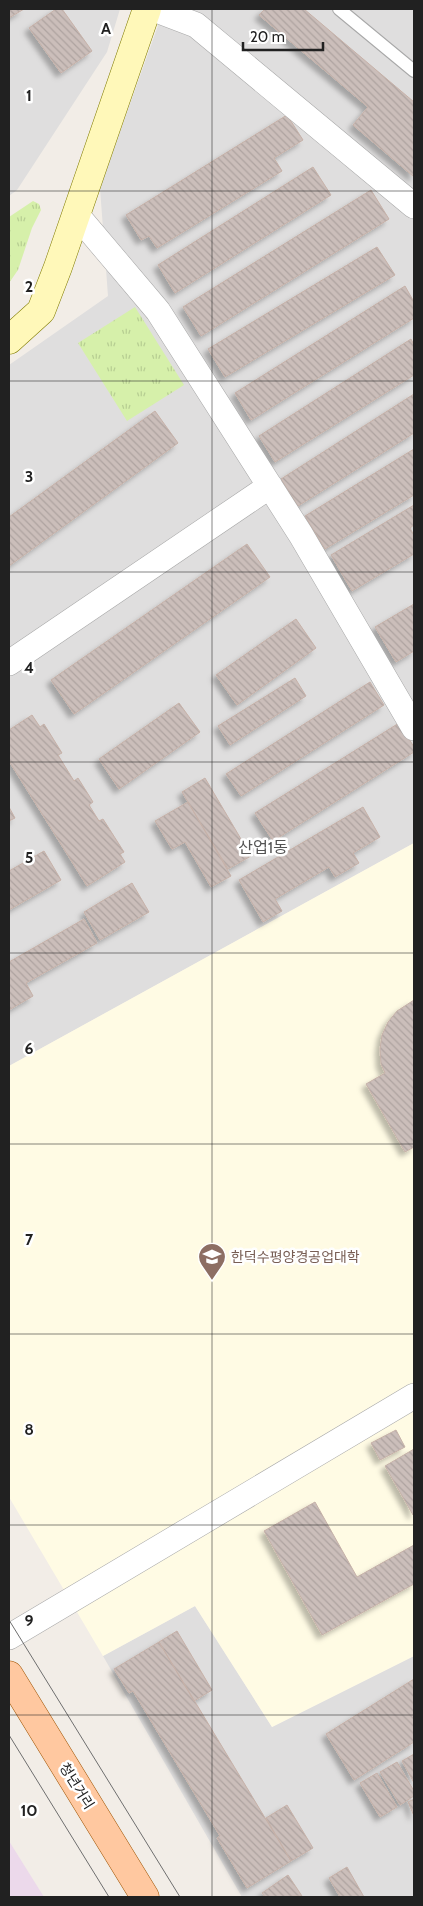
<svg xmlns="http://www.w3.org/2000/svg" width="423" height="1906" font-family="Cabin,'Noto Sans KR',sans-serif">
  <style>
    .residential { fill: #dfdede }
    .industrial { fill: #ecd9eb }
    .education { fill: #fffbe4 }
    .grass { fill: url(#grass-tufts) }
    .building { fill: url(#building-back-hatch); stroke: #c6b1a8; filter: url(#shadow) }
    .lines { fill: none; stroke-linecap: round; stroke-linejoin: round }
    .lane-casing { stroke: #a8a8a8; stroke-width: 14 }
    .street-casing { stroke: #a8a8a8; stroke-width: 26 }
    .secondary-casing { stroke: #817c00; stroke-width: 29 }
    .primary-casing { stroke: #9f5300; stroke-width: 29 }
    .lane { stroke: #fff; stroke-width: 12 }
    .street { stroke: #fff; stroke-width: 25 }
    .secondary { stroke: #fff8b9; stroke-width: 28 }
    .primary { stroke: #ffc8a0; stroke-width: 28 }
    .tram { stroke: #6f6f6f; stroke-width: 1 }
    .grid { fill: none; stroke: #212121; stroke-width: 1; stroke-opacity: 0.55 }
    .labels { text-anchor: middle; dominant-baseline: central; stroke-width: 5; stroke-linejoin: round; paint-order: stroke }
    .education-label { font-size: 14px; fill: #785e54; stroke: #fff; text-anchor: start }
    .street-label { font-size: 14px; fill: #212121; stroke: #fff }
    .quarter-label { font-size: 16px; fill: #545454; stroke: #fff }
    .grid-label { font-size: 16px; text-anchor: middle; font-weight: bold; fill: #212121; stroke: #fff; stroke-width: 5; stroke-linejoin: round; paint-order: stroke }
  </style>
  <defs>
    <pattern id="grass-tufts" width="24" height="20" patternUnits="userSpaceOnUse" patternTransform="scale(1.25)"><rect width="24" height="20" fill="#d6f0aa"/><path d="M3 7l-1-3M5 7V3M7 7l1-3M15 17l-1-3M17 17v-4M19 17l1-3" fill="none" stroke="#b7ce92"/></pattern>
    <pattern id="building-back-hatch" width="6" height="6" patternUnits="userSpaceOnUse" patternTransform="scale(1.25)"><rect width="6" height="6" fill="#cbbeba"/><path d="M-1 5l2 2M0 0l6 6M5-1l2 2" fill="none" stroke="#aea3a0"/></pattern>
    <filter id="shadow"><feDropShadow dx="-4.5" dy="4.5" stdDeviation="2.5" flood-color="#0004"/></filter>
  </defs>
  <rect width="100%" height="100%" fill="#f2ede7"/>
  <!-- residential -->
  <path class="residential" d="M 9,9 L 120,9 L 107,52 L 17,190 L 9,196 Z
    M 164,9 L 414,9 L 414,843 L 9,1066 L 9,365 L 108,296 L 100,188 Z
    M 195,1606 L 272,1727 L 414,1656 L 414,1897 L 242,1897 L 103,1656 Z"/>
  <!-- industrial -->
  <path class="industrial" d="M 9,1841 L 44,1897 L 9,1897 Z"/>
  <!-- education -->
  <path class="education" d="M 414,843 L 414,1656 L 272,1727 L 195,1606 L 103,1656 L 9,1497 L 9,1066 Z"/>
  <!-- grass -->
  <path class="grass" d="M 33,201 L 39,204 L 41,210 L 32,228 L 18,270 L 9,283 L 9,217 Z
    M 135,307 L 184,385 L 127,421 L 78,343 Z"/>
  <!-- building -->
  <path class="building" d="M 9,9 L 24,9 L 9,18 Z
    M 56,9 L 62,9 L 92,51 L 61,73 L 29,28 Z
    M 265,9 L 304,9 L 414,102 L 414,177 L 353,125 L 368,107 L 259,15 Z
    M 287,115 L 303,140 L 274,158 L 282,171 L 157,248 L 149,236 L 141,240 L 126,215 Z
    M 313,167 L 331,195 L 175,293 L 158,265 Z
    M 371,190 L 389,219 L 201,336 L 183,307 Z
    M 377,247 L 395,275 L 225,377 L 208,349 Z
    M 405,286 L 414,302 L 414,318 L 251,420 L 235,393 Z
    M 411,339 L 414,345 L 414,375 L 275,462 L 259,436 Z
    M 414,394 L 414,433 L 298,506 L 281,479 Z
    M 155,411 L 178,443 L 9,566 L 9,517 Z
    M 414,449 L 414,495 L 325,549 L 305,516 Z
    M 414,505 L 414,525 L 410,528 L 414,535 L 414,554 L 352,591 L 331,555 Z
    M 247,544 L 270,577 L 74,714 L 51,680 Z
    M 414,604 L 414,651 L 396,662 L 375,627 Z
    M 296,619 L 316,648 L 237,705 L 216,675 Z
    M 295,678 L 306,696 L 230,745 L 218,726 Z
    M 370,682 L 384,705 L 241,796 L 226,774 Z
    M 179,703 L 200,732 L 119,789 L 99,759 Z
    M 32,715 L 40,727 L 44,724 L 62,753 L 58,755 L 74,781 L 78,778 L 93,802 L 89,805 L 99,821 L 103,819 L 124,852 L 120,854 L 125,862 L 87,886 L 9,761 L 9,730 Z
    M 399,723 L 414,747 L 414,752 L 273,841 L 255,813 Z
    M 205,778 L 251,856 L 228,869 L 182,792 Z
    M 188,802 L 231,876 L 211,887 L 185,842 L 172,849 L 155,821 Z
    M 9,807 L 15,818 L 9,821 Z
    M 363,807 L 380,837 L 353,853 L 359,863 L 335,877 L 329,867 L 275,899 L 282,911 L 263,922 L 239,880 Z
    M 44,851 L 61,880 L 9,910 L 9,871 Z
    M 132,883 L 149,912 L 100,940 L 84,912 Z
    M 84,919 L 97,943 L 26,983 L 33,996 L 9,1010 L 9,962 Z
    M 414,1000 L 414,1147 L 405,1152 L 366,1084 L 385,1073 L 381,1064 L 380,1049 L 382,1035 L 388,1022 L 397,1011 Z
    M 396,1430 L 405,1447 L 380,1460 L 371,1443 Z
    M 414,1449 L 414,1514 L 413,1515 L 385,1466 Z
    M 315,1502 L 357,1577 L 414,1545 L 414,1584 L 322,1635 L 264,1531 Z
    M 177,1631 L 212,1690 L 194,1701 L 159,1642 Z
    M 159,1642 L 291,1861 L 247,1888 L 217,1838 L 220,1836 L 133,1691 L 129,1693 L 114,1669 Z
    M 414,1679 L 414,1742 L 354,1780 L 326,1734 Z
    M 414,1754 L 414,1783 L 402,1761 Z
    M 397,1762 L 414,1791 L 414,1796 L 400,1805 L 380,1772 Z
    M 377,1773 L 397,1807 L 380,1817 L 360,1783 Z
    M 414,1799 L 414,1816 L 408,1802 Z
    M 287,1805 L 313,1848 L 291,1861 L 266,1818 Z
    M 347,1867 L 364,1897 L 340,1897 L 329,1878 Z
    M 288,1875 L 302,1896 L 265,1897 L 262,1893 Z"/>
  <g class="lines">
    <defs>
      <path id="lane" d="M 339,9 L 414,71"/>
      <path id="street" d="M 154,9 L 196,25 L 414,206
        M 76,214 L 158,311 L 301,535 L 414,728
        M 9,663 L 270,486
        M 9,1637 L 414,1396"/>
      <path id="secondary" d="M 9,340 L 41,311 L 58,267 L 147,9"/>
      <path id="primary" d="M 9,1675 L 145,1897"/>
    </defs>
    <!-- lane casing -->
    <use href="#lane" class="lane-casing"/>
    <!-- street casing -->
    <use href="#street" class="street-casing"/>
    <!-- secondary casing -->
    <use href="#secondary" class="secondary-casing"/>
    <!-- primary casing -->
    <use href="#primary" class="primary-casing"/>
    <!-- lane -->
    <use href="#lane" class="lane"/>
    <!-- street -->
    <use href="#street" class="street"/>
    <!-- secondary -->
    <use href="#secondary" class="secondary"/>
    <!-- primary -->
    <use href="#primary" class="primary"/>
    <!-- tram -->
    <path class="tram" d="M 9,1620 L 180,1897
      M 9,1735 L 109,1897"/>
  </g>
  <!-- grid -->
  <path class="grid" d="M 212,9 L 212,1897M 9,191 L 414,191M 9,381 L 414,381M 9,572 L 414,572M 9,762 L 414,762M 9,953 L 414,953M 9,1144 L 414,1144M 9,1334 L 414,1334M 9,1525 L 414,1525M 9,1715 L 414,1715"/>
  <!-- icons -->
  <defs>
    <symbol id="university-pin" viewBox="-11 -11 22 30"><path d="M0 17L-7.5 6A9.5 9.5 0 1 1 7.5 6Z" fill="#8d6e63" stroke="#fff"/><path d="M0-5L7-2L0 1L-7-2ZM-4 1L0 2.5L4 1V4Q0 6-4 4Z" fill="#fff"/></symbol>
  </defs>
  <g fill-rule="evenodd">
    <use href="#university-pin" x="196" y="1241" width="32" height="43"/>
  </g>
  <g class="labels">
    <!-- education labels -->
    <g class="education-label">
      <text x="231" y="1257">한덕수평양경공업대학</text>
    </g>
    <!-- street labels -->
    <g class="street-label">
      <text transform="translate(77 1786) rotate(58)">청년거리</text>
    </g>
    <!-- quarter labels -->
    <g class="quarter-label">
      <text x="263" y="847">산업1동</text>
    </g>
  </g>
  <g class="grid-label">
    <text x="106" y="34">A</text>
    <text x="29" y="101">1</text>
    <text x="29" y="292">2</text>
    <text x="29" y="482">3</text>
    <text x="29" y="673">4</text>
    <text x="29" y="863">5</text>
    <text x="29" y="1054">6</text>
    <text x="29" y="1245">7</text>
    <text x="29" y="1435">8</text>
    <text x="29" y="1626">9</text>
    <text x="29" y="1816">10</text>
  </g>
  <!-- border -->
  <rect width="423" height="1906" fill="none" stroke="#212121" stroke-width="20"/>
  <!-- scale -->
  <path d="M243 42v8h80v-8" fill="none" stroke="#212121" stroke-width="2.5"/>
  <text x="250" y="42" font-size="15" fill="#212121" stroke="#ffffff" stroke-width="4" paint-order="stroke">20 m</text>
</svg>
